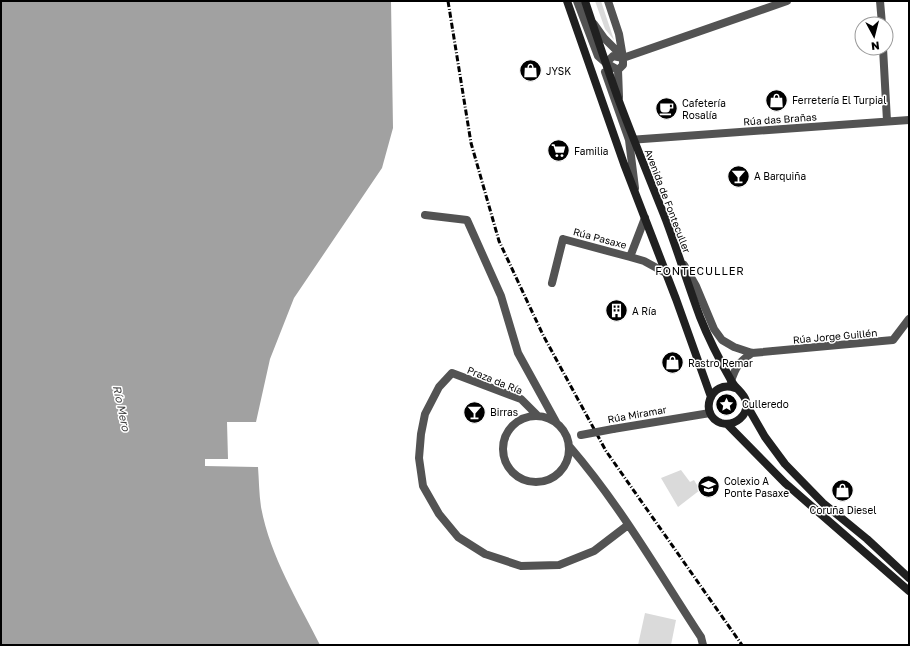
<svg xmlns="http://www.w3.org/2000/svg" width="910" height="646" font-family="'Golos Text',sans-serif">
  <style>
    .green { fill: #dadada }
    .water { fill: #a1a1a1 }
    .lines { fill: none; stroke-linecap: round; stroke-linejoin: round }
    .minor { stroke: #535353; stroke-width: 8 }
    .secondary { stroke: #202020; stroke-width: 8 }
    .rail { stroke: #000; stroke-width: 3; stroke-dasharray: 6 2 1 2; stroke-linecap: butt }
    .minor-bridge { stroke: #535353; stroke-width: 8 }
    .labels { text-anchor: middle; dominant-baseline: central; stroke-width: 3; stroke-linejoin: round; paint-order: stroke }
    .poi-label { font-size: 10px; fill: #000; stroke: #fff; text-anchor: start }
    .street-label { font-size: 10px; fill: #000; stroke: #fff }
    .neighbourhood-label { font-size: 11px; letter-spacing: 1px; fill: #000; stroke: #fff }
    .water-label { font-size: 11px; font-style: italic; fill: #424242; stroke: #fff }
  </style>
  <rect width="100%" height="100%" fill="#fff"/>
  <!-- green -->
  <path class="green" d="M 595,1 L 601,1 L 614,40 L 605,29 Z
    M 681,470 L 690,482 L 694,480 L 700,490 L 678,507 L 661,478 Z
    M 645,613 L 676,620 L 671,645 L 638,645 Z"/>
  <!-- water -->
  <path class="water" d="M 1,1 L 391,1 L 393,128 L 382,168 L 294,298 L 270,359 L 256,422 L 227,422 L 228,459 L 205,459 L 205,466 L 258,467 C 259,480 259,494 261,507 C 270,556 298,601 320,645 L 1,645 Z"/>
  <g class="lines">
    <!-- minor -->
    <path class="minor" d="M 577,1 L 598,56 L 606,63 L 618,70 L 623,65 L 623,58 L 613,56 L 606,63
      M 608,1 L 619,34 L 623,58
      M 880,1 L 882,24
      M 594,24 L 604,38 L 623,57
      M 883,48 L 887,121
      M 623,58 L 787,1
      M 618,70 L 619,97
      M 605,72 L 629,140 L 635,188
      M 629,140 L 909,120
      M 425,215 L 467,220 L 501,296 L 518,353 L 556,422
      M 645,218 L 630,257 L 644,261 L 666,273
      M 684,265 L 696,286 L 714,329 L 722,340 L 734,347 L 752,353 L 893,340 L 909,319
      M 552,283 L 563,239 L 630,257
      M 731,381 C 736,366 739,362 752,353
      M503 449a33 33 0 1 1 66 0a33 33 0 1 1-66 0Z
      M 538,416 L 521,399 L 452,373 L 439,387 L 425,414 L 421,434 L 419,458 L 423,486 L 439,514 L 458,537 L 485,554 L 521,566 L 559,565 L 594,551 L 628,525
      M 613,429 L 710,413
      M 570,447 C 620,505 659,573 701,637 L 703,645"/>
    <!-- secondary -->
    <path class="secondary" d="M 567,1 L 624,164 L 676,299 L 711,397
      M 585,1 C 596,34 607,68 619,101 C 634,141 650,180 666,220 C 678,252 688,285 700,317 C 709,340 720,361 732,382 C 736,389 744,393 746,401 C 749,415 735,427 721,423 C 698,415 710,379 735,388
      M 746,404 L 765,437 L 785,464 L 823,503 L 867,539 L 909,578
      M 727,424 L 785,483 L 909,591"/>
    <!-- rail -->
    <path class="rail" d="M 448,1 L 471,143 L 499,241 L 543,335 L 606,451 L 742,645"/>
    <!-- minor-bridge -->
    <path class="minor-bridge" d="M 581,435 L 613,429"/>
  </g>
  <!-- icons -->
  <defs>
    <symbol id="shop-disc" viewBox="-11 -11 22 22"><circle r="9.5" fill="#000" stroke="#fff"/><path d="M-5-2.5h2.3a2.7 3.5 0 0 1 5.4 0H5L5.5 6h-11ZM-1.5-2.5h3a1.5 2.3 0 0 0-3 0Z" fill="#fff"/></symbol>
    <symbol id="cafe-disc" viewBox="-11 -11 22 22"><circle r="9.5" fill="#000" stroke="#fff"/><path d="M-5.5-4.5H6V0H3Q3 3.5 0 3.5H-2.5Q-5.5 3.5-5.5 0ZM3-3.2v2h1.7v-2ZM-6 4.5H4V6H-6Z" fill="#fff"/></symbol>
    <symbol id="supermarket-disc" viewBox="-11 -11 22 22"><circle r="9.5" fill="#000" stroke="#fff"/><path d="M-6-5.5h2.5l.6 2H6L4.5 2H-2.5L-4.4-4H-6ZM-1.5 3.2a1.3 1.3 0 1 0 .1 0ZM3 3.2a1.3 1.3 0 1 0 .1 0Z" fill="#fff"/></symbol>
    <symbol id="bar-disc" viewBox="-11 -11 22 22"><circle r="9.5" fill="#000" stroke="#fff"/><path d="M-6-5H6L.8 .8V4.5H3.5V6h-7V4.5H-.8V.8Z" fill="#fff"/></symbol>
    <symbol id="building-disc" viewBox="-11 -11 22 22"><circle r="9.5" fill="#000" stroke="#fff"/><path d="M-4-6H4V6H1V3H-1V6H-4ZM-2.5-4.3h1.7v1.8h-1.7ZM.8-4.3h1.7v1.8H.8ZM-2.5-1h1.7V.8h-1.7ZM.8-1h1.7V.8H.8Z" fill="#fff"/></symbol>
    <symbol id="sight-disc" viewBox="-11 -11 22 22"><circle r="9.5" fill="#000" stroke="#fff"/><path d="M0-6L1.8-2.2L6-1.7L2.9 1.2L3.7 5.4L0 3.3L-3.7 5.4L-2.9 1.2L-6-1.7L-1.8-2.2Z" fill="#fff"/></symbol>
    <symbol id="school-disc" viewBox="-11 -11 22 22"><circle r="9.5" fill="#000" stroke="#fff"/><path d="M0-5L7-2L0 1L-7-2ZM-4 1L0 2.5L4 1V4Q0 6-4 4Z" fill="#fff"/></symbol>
  </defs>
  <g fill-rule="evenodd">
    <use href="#shop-disc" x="518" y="58" width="25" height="25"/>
    <use href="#shop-disc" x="764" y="88" width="25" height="25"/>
    <use href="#cafe-disc" x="654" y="96" width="25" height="25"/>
    <use href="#supermarket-disc" x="546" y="138" width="25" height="25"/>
    <use href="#bar-disc" x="726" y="164" width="25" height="25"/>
    <use href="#building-disc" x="604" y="298" width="25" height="25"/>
    <use href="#shop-disc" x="660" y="350" width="25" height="25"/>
    <use href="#sight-disc" x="714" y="392" width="25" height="25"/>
    <use href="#bar-disc" x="462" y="400" width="25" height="25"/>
    <use href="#school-disc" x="696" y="474" width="25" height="25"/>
    <use href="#shop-disc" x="830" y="478" width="25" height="25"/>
  </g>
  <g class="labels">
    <!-- poi labels -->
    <g class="poi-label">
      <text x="546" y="71">JYSK</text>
      <text x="792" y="100">Ferretería El Turpial</text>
      <text x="682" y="103">Cafetería<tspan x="682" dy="12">Rosalía</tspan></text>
      <text x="574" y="151">Familia</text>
      <text x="754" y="176">A Barquiña</text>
      <text x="632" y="311">A Ría</text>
      <text x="688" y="363">Rastro Remar</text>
      <text x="742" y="404">Culleredo</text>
      <text x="490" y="412">Birras</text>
      <text x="724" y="481">Colexio A<tspan x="724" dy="12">Ponte Pasaxe</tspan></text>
      <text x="843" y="510" text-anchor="middle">Coruña Diesel</text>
    </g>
    <!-- street labels -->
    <g class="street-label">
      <text transform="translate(780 119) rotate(-4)">Rúa das Brañas</text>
      <text transform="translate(668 201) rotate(69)">Avenida de Fonteculler</text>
      <text transform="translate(600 238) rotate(15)">Rúa Pasaxe</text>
      <text transform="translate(835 336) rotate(-5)">Rúa Jorge Guillén</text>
      <text transform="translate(495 380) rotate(22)">Praza da Ría</text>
      <text transform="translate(637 414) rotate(-10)">Rúa Miramar</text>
    </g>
    <!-- neighbourhood labels -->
    <g class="neighbourhood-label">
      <text x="700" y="270">FONTECULLER</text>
    </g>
    <!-- water labels -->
    <g class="water-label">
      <text transform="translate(122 408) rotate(78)">Río Mero</text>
    </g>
  </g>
  <!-- border -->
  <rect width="910" height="646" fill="none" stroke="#000000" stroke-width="4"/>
  <!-- north arrow -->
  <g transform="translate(874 36) rotate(173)"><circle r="19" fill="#ffffff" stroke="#999999"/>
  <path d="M0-3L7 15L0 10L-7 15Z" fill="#000000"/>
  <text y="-6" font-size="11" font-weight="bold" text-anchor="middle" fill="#000000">N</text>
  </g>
</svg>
